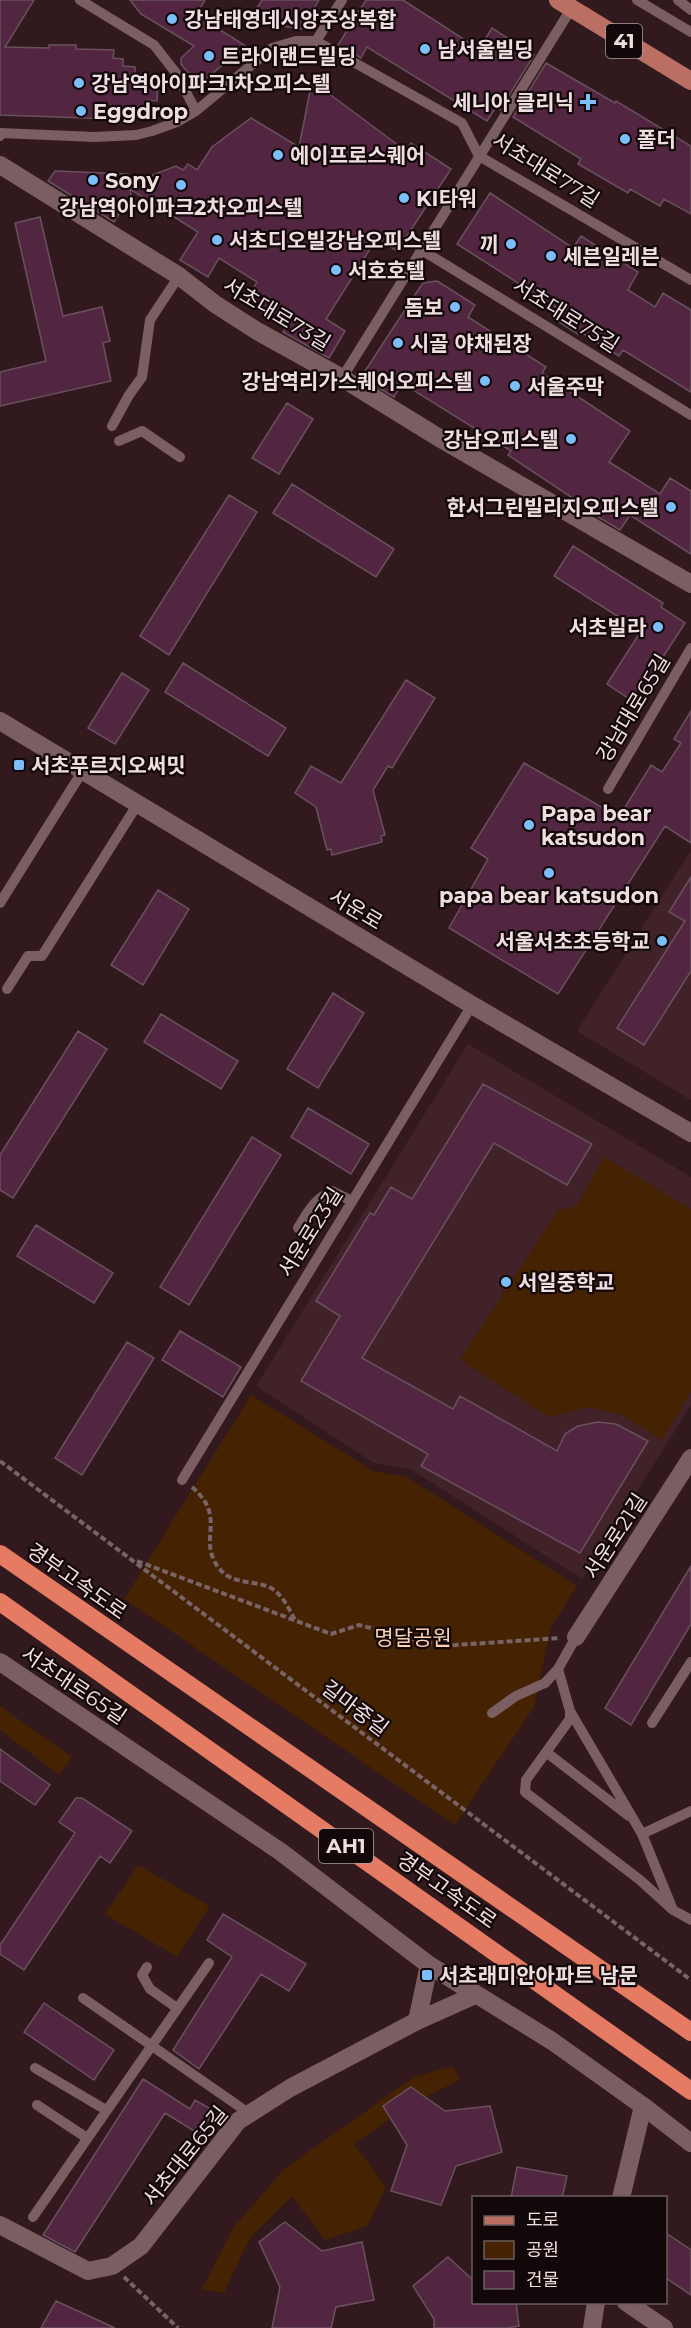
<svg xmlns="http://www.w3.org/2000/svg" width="691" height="2328" font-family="Montserrat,'Noto Sans KR',sans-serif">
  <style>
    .built { fill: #412228 }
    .green { fill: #452201 }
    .building { fill: #522640; stroke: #69515e; stroke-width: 1.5 }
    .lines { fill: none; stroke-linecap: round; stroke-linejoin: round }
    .path { stroke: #796367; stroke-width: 4; stroke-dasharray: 6 3; stroke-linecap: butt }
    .lane { stroke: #7b5e62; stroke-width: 10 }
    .street { stroke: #7b5e62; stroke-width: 18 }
    .secondary { stroke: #7b5e62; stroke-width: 18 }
    .primary { stroke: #bb6f63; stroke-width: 18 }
    .highway { stroke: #e57b63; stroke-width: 18 }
    .poi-dot { fill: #7cbef9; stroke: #120709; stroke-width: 2 }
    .labels { text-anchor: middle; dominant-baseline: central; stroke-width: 4.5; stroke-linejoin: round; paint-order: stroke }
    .shield { fill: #120709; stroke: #ad9ea0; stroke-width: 1.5 }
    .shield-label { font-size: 20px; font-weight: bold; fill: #efdee0 }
    .poi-label { font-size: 21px; font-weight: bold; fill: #efdee0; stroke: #120709; text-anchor: start }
    .street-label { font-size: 21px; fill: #efdee0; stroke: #120709 }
    .park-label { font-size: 21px; fill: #fcd2b3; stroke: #120709 }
  </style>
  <rect width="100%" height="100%" fill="#31191d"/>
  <!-- built -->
  <path class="built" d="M 691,850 L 691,1100 L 577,1031 Z
    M 468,1044 L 691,1177 L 691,1405 L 582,1579 L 412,1470 L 374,1463 L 256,1386 Z"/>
  <!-- green -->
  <path class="green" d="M 604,1157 L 691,1209 L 691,1392 L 662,1440 L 620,1414 L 588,1407 L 549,1417 L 460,1360 L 558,1210 L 577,1206 Z
    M 251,1395 L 373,1471 L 407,1477 L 577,1586 L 551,1627 L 534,1707 L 455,1825 L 124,1599 Z
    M 0,1706 L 72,1757 L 59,1775 L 0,1730 Z
    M 138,1865 L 210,1906 L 177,1957 L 105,1914 Z
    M 453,2066 L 460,2080 L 411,2104 L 354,2144 L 386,2187 L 368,2226 L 325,2240 L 292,2196 L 250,2238 L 224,2293 L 202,2289 L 233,2228 L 284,2169 L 414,2077 Z"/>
  <!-- building -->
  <path class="building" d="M 0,0 L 34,0 L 5,47 L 49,48 L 49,45 L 76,45 L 76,49 L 114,50 L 113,58 L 123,59 L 123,66 L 135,67 L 135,74 L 147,74 L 147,81 L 158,81 L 157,101 L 147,100 L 146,107 L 136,106 L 136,110 L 123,110 L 123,114 L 113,114 L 113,119 L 0,115 Z
    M 130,0 L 205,0 L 196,15 L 246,46 L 198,85 L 181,64 L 181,58 L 194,46 L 141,14 Z
    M 262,0 L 319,0 L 302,29 L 275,25 L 254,13 Z
    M 366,0 L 403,0 L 479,49 L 492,28 L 534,55 L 500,110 L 496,107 L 487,121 L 367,47 L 361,58 L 338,45 Z
    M 546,63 L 615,103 L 616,101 L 691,146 L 691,214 L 664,199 L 660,206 L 630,189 L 628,193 L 578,164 L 581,159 L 513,117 Z
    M 311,86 L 318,90 L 320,87 L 406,151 L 411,143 L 451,169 L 397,251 L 377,238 L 326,319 L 345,331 L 329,358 L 283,332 L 286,327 L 245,301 L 257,282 L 219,258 L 208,277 L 180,260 L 198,232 L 130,189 L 131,195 L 114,222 L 48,181 L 55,171 L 128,174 L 129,184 L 176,166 L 183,170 L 188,164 L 197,170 L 212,147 L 251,118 L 299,147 Z
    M 490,193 L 573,248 L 581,236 L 638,272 L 628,290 L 655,307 L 663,293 L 691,310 L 691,392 L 623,350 L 619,356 L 579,331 L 578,334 L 551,317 L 557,308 L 457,244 Z
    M 40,217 L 63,316 L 102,307 L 110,341 L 103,343 L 111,381 L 0,406 L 0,372 L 46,361 L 15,223 Z
    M 437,281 L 475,305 L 468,317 L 546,367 L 542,373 L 630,431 L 609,462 L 660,494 L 670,478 L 691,491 L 691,554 L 630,515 L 620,530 L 593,514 L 592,511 L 508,455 L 511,451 L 402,383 L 394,397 L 369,382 L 365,371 L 410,302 L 423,283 Z
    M 287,403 L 313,419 L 279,474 L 252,458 Z
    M 292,484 L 394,549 L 376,577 L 273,513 Z
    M 229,495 L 257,512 L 169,655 L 140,636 Z
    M 573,546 L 663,603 L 661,607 L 685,623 L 634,702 L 607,684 L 641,631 L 554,576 Z
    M 183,663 L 286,728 L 268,756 L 165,692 Z
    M 122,673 L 149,690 L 115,744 L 88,728 Z
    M 406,680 L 435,698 L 392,768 L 388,766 L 373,790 L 385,835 L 381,836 L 382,842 L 332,855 L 331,849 L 327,850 L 316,807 L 295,793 L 311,766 L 341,783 Z
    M 691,711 L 691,843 L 665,826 L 558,994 L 449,928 L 488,859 L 471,848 L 524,763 L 619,817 L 651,765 L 662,772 L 681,743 L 674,739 Z
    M 691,877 L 691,971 L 644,1045 L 617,1028 L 685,921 L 669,912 Z
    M 158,890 L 189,909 L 143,985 L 111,965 Z
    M 333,993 L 364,1013 L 318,1088 L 287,1069 Z
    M 161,1014 L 238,1061 L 221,1089 L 144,1042 Z
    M 78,1031 L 107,1049 L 13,1198 L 0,1190 L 0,1155 Z
    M 483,1084 L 592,1144 L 567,1185 L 494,1143 L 362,1358 L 453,1409 L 460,1396 L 557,1451 L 565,1434 L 578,1426 L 598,1422 L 616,1424 L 648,1441 L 580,1553 L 421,1466 L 428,1454 L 301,1381 L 340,1316 L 316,1301 L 370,1213 L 374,1215 L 391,1187 L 412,1199 Z
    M 308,1108 L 369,1144 L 351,1174 L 291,1137 Z
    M 252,1137 L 281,1155 L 189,1305 L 160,1287 Z
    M 36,1225 L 113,1273 L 94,1303 L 17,1256 Z
    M 180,1331 L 241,1367 L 223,1397 L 162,1360 Z
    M 127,1342 L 154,1358 L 82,1475 L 55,1458 Z
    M 691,1566 L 691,1624 L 631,1725 L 605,1708 Z
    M 0,1749 L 50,1785 L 35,1805 L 0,1781 Z
    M 76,1798 L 82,1798 L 132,1831 L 110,1863 L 100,1856 L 24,1970 L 0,1954 L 0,1945 L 75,1833 L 59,1822 Z
    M 223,1914 L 306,1964 L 289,1991 L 261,1974 L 199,2069 L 173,2050 L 232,1957 L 207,1940 Z
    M 44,2003 L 114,2050 L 94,2080 L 24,2032 Z
    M 143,2079 L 190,2109 L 195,2100 L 214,2111 L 199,2134 L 165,2113 L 75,2252 L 43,2235 Z
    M 411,2087 L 445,2111 L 490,2106 L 502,2152 L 456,2166 L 441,2205 L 391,2191 L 407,2145 L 383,2106 Z
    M 517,2167 L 567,2176 L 562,2198 L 511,2198 Z
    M 285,2222 L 322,2251 L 362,2242 L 374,2300 L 336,2307 L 331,2328 L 272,2328 L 280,2287 L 259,2242 Z
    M 666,2233 L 691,2250 L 691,2295 L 666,2278 Z
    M 448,2257 L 474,2281 L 474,2302 L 516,2302 L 519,2326 L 507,2328 L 434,2328 L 434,2319 L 413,2286 Z
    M 56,2301 L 115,2328 L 41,2328 Z"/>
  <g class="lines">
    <!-- path -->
    <path class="path" d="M 0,1461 L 691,1980
      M 192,1487 C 228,1518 197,1538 218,1567 C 231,1585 252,1580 269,1587 C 282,1593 289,1609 295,1620
      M 137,1561 L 331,1634 L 359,1625 L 441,1646 L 560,1638
      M 124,2277 L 178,2328"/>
    <!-- lane -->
    <path class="lane" d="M 80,0 L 154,45 L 176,73 L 196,111
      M 637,0 L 691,32
      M 678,0 L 691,10
      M 316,41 L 342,0
      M 0,136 L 1,133 L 94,137 L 136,135 L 152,131 L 177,122 L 196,111 L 272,48 L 296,41 L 316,41 L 462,123 L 479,156 L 691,280
      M 420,249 L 691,415
      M 342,378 L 571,9
      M 112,426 L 129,395 L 142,377 L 150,320 L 179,276
      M 119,441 L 142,431 L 180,457
      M 608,789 L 691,648
      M 0,903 L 82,772
      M 7,989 L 28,956 L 42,956 L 137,805
      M 298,1228 C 308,1212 314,1199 332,1191 L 352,1201
      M 182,1480 L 472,1005
      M 576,1637 L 558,1669 L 570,1711 L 642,1834
      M 570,1711 L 570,1719 L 526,1780 L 525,1792 L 640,1880 L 673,1910
      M 492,1713 L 516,1696 L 545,1683 L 558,1669
      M 652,1723 L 691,1662
      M 546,1752 L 629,1816
      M 691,1811 L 642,1834 L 673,1910 L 691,1920
      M 147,1967 L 142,1975 L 150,1989 L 177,2008
      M 83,1998 L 250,2114
      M 35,2068 L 106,2110
      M 37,2105 L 87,2138
      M 33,2217 L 209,1963"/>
    <!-- street -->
    <path class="street" d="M 0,165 L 179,276 L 215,304 L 257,331 L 342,378 L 441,439 L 691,584
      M 576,1637 L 691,1458
      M 417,2021 L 429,1965
      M 621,2198 L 643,2106
      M 0,2225 L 88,2271 L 112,2266 L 141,2246 L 238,2121 L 290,2088 L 417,2021 L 475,1995
      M 626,2302 L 664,2328
      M 592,2328 L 596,2302"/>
    <!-- secondary -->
    <path class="secondary" d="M 0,721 L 472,1005 L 691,1133
      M 0,1662 L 281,1852 L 429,1965 L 552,2041 L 643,2106 L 691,2143"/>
    <!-- primary -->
    <path class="primary" d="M 558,0 L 691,81"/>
    <!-- highway -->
    <path class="highway" d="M 0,1554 L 691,2032
      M 0,1602 L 691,2091"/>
  </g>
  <!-- markers -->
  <g class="poi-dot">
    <circle cx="172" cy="19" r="6"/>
    <circle cx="425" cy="49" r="6"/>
    <circle cx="209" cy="56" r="6"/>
    <circle cx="79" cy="83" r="6"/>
    <path d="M585 93h6v6h6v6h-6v6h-6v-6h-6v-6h6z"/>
    <circle cx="81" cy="111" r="6"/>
    <circle cx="625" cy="139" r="6"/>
    <circle cx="278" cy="155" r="6"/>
    <circle cx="93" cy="180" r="6"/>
    <circle cx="181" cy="185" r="6"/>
    <circle cx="404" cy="198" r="6"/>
    <circle cx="217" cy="240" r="6"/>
    <circle cx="511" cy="244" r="6"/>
    <circle cx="551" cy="256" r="6"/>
    <circle cx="336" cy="270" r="6"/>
    <circle cx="455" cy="307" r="6"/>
    <circle cx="398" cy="343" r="6"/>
    <circle cx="485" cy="381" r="6"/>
    <circle cx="515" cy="386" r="6"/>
    <circle cx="571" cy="439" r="6"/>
    <circle cx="671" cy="507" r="6"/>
    <circle cx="658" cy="627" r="6"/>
    <rect x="13" y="759" width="12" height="12" rx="3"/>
    <circle cx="529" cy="825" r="6"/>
    <circle cx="549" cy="873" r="6"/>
    <circle cx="662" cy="941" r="6"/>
    <circle cx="506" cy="1282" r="6"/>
    <rect x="421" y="1969" width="12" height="12" rx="3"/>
  </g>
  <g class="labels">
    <!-- shield labels -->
    <g class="shield">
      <rect x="606" y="24" width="36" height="34" rx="4.5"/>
      <rect x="319" y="1829" width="54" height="34" rx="4.5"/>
    </g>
    <g class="shield-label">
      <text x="624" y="41">41</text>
      <text x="346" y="1846">AH1</text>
    </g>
    <!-- poi labels -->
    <g class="poi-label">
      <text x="184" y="19">강남태영데시앙주상복합</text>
      <text x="437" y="49">남서울빌딩</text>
      <text x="221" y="56">트라이랜드빌딩</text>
      <text x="91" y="83">강남역아이파크1차오피스텔</text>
      <text x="574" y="102" text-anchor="end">세니아 클리닉</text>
      <text x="93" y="111">Eggdrop</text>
      <text x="637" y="139">폴더</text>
      <text x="290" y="155">에이프로스퀘어</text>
      <text x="105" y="180">Sony</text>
      <text x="416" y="198">KI타워</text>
      <text x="181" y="207" text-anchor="middle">강남역아이파크2차오피스텔</text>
      <text x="229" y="240">서초디오빌강남오피스텔</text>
      <text x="499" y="244" text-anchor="end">끼</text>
      <text x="563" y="256">세븐일레븐</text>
      <text x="348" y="270">서호호텔</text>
      <text x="443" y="307" text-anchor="end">돔보</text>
      <text x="410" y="343">시골 야채된장</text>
      <text x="473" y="381" text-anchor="end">강남역리가스퀘어오피스텔</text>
      <text x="527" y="386">서울주막</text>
      <text x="559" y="439" text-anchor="end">강남오피스텔</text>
      <text x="659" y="507" text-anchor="end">한서그린빌리지오피스텔</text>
      <text x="646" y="627" text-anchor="end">서초빌라</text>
      <text x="31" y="765">서초푸르지오써밋</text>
      <text x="541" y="813">Papa bear<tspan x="541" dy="24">katsudon</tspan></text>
      <text x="549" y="895" text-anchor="middle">papa bear katsudon</text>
      <text x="650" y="941" text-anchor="end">서울서초초등학교</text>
      <text x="518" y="1282">서일중학교</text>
      <text x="439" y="1975">서초래미안아파트 남문</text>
    </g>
    <!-- street labels -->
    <g class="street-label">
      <text transform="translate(546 170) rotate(32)">서초대로77길</text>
      <text transform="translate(277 314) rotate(31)">서초대로73길</text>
      <text transform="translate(566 315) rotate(32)">서초대로75길</text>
      <text transform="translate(633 708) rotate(-59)">강남대로65길</text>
      <text transform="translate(356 909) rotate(31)">서운로</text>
      <text transform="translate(310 1232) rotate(-58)">서운로23길</text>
      <text transform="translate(615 1536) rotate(-57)">서운로21길</text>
      <text transform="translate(77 1581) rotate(35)">경부고속도로</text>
      <text transform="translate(74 1685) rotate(34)">서초대로65길</text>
      <text transform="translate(355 1708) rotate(37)">길마중길</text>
      <text transform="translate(447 1890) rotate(35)">경부고속도로</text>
      <text transform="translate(185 2156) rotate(-51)">서초대로65길</text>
    </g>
    <!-- park labels -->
    <g class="park-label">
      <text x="413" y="1637">명달공원</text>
    </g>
  </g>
  <!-- legend -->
  <rect x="472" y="2196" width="195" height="108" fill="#120709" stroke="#6a5d5f" stroke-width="1.5"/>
  <rect x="484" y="2216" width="30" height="9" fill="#bb6f63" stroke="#6a5d5f" stroke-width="1.5"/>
  <text x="526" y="2226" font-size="18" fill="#efdee0">도로</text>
  <rect x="484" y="2241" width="30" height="18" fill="#452201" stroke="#6a5d5f" stroke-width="1.5"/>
  <text x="526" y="2256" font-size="18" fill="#efdee0">공원</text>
  <rect x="484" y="2271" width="30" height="18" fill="#522640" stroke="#6a5d5f" stroke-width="1.5"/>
  <text x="526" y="2286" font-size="18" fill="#efdee0">건물</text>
</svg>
